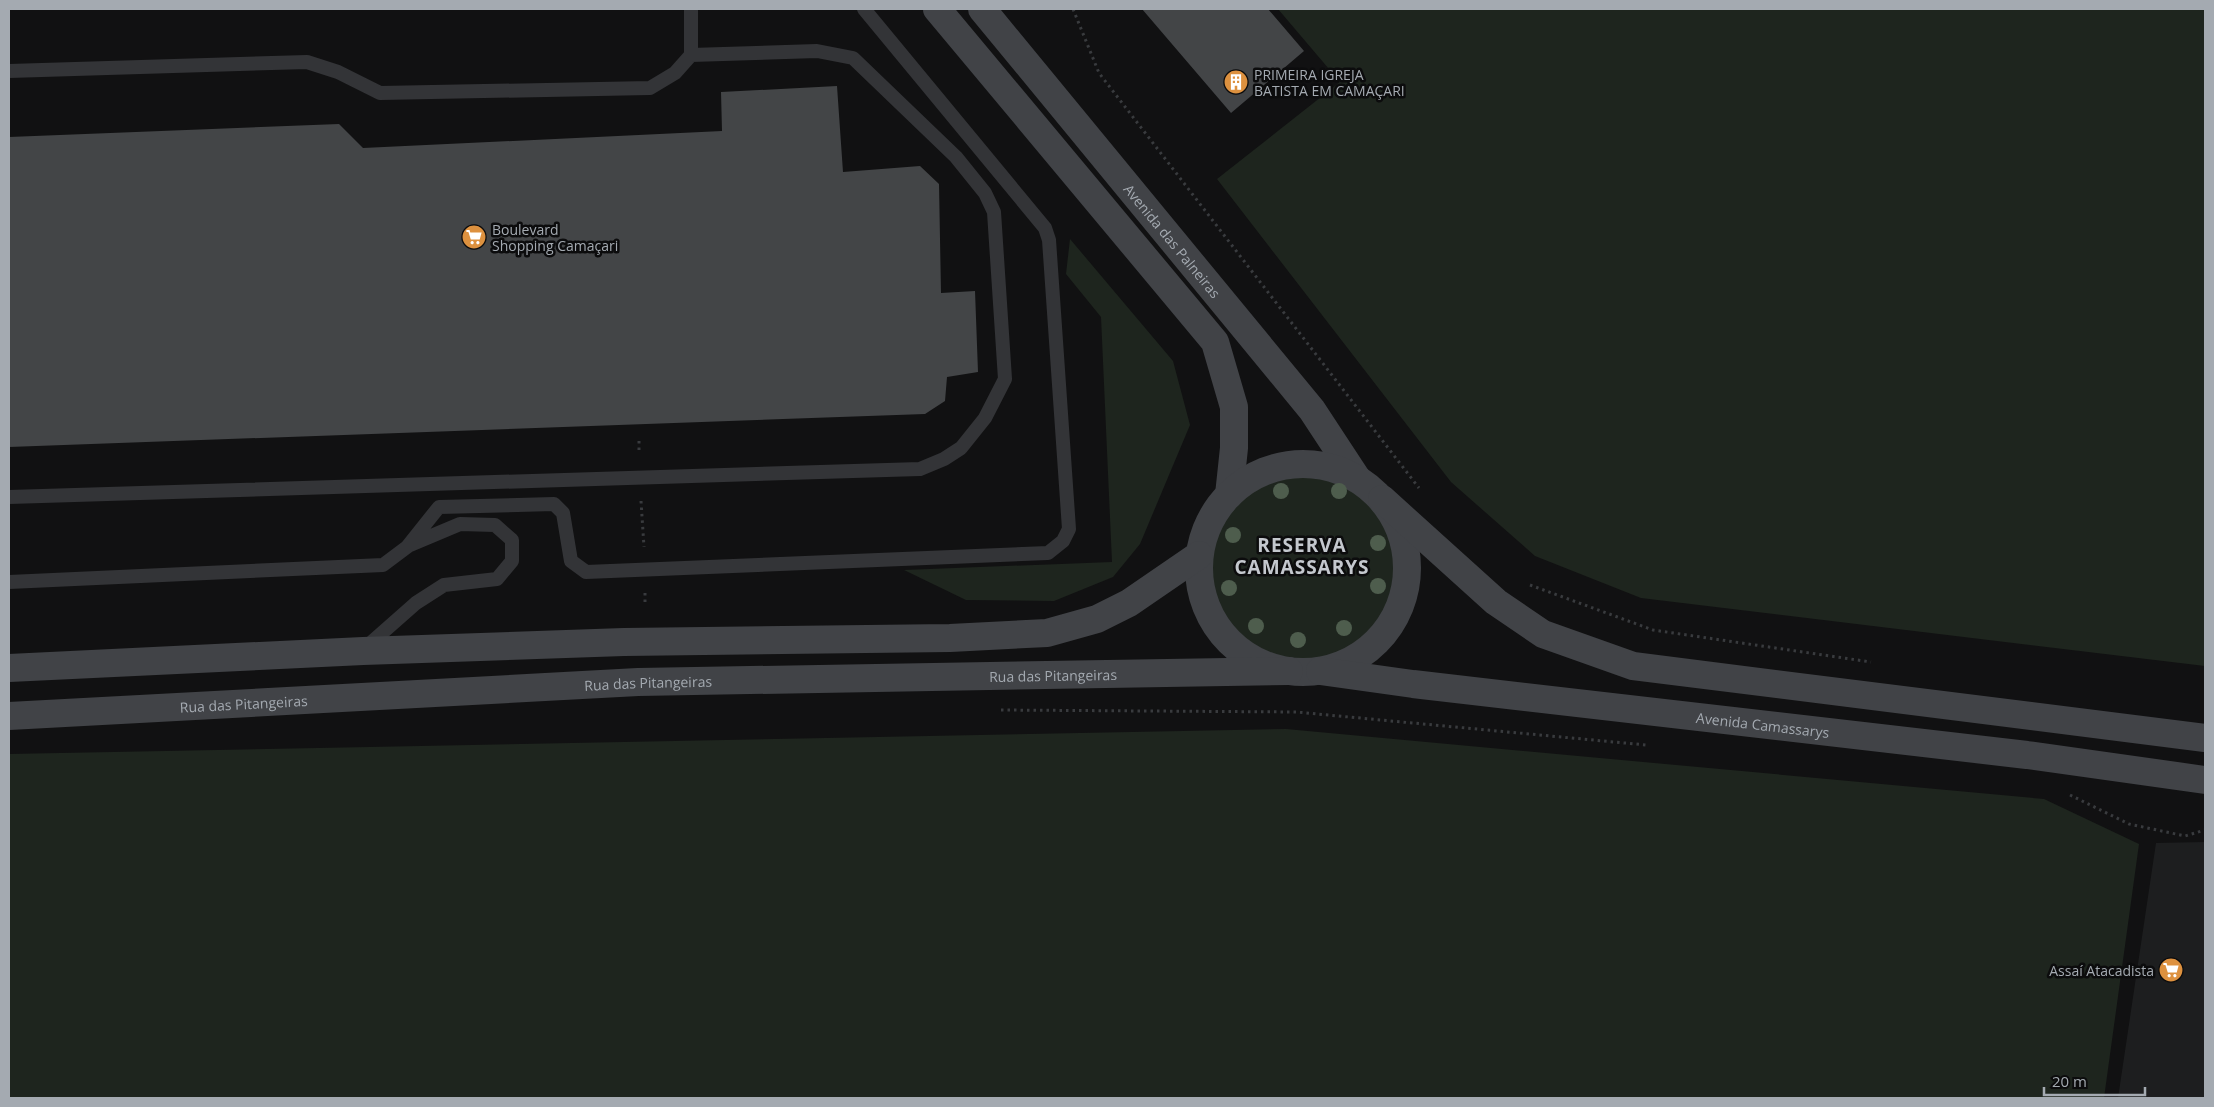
<svg xmlns="http://www.w3.org/2000/svg" width="2214" height="1107" font-family="'Open Sans',sans-serif">
  <style>
    .built { fill: #1d1e1f }
    .green { fill: #1e251e }
    .building { fill: #434547 }
    .lines { fill: none; stroke-linecap: round; stroke-linejoin: round }
    .path { stroke: #393b3e; stroke-width: 3; stroke-dasharray: 2.5 4; stroke-linecap: butt }
    .lane { stroke: #333437; stroke-width: 14 }
    .secondary { stroke: #414347; stroke-width: 28 }
    .tree { fill: #4e5d4d }
    .labels { text-anchor: middle; dominant-baseline: central; stroke-width: 5; stroke-linejoin: round; paint-order: stroke }
    .poi-label { font-size: 14px; fill: #a4aab1; stroke: #0c0c0d; text-anchor: start }
    .street-label { font-size: 14px; fill: #a4aab1; stroke: #0c0c0d }
    .district-label { font-size: 19px; font-weight: bold; letter-spacing: 1px; fill: #c4c8ce; stroke: #0c0c0d }
  </style>
  <rect width="100%" height="100%" fill="#111112"/>
  <!-- built -->
  <path class="built" d="M 2205,842 L 2205,1098 L 2118,1098 L 2156,843 Z"/>
  <!-- green -->
  <path class="green" d="M 1278,9 L 2205,9 L 2205,666 L 1641,598 L 1535,556 L 1451,482 L 1217,179 L 1340,82 Z
    M 1070,239 L 1173,361 L 1190,425 L 1140,544 L 1113,577 L 1054,601 L 966,600 L 904,570 L 1112,562 L 1101,317 L 1066,274 Z
    M1211 566a93 93 0 1 1 186 0a93 93 0 1 1-186 0Z
    M 1286,729 L 2044,799 L 2139,844 L 2104,1098 L 9,1098 L 9,754 Z"/>
  <!-- building -->
  <path class="building" d="M 1142,9 L 1268,9 L 1304,51 L 1231,113 Z
    M 837,86 L 843,172 L 920,166 L 939,184 L 941,293 L 975,291 L 978,372 L 947,377 L 945,401 L 925,414 L 9,447 L 9,137 L 339,124 L 363,148 L 722,131 L 721,92 Z"/>
  <g class="lines">
    <!-- path -->
    <path class="path" d="M 1073,9 L 1099,73 L 1419,488
      M 639,441 L 639,454
      M 641,501 L 644,547
      M 1530,585 L 1653,630 L 1871,662
      M 645,593 L 645,605
      M 1001,710 L 1296,712 L 1646,745
      M 2070,795 L 2129,824 L 2185,836 L 2205,830"/>
    <!-- lane -->
    <path class="lane" d="M 9,71 L 307,62 L 338,72 L 380,93 L 650,88 L 675,73 L 691,55
      M 9,497 L 920,469 L 944,459 L 961,448 L 985,418 L 1005,379 L 994,212 L 985,193 L 956,157 L 853,58 L 817,51 L 691,55 L 691,9
      M 9,582 L 383,565 L 407,547 L 439,507 L 554,504 L 563,513 L 571,561 L 586,572 L 1048,553 L 1063,541 L 1069,529 L 1049,240 L 1045,228 L 864,9
      M 365,648 L 416,603 L 444,585 L 497,579 L 512,561 L 512,540 L 495,525 L 460,524 L 410,545"/>
    <!-- secondary -->
    <g class="secondary">
      <path d="M 937,9 L 1215,342 L 1234,407 L 1234,448 L 1229,495"/>
      <path id="s1" d="M 982,9 L 1312,410 L 1356,477"/>
      <circle cx="1303" cy="568" r="104"/>
      <path d="M 1382,499 L 1496,602 L 1543,634 L 1633,666 L 2205,738"/>
      <path d="M 9,668 L 363,651 L 624,642 L 950,638 L 1047,633 L 1097,619 L 1129,603 L 1199,555"/>
      <path id="s2" d="M 1320,671 L 1413,684 L 2027,755 L 2205,780"/>
      <path id="s3" d="M 9,716 L 638,682 L 1289,671"/>
    </g>
  </g>
  <!-- trees -->
  <g class="tree">
    <circle cx="1281" cy="491" r="8"/>
    <circle cx="1339" cy="491" r="8"/>
    <circle cx="1233" cy="535" r="8"/>
    <circle cx="1378" cy="543" r="8"/>
    <circle cx="1378" cy="586" r="8"/>
    <circle cx="1229" cy="588" r="8"/>
    <circle cx="1256" cy="626" r="8"/>
    <circle cx="1344" cy="628" r="8"/>
    <circle cx="1298" cy="640" r="8"/>
  </g>
  <!-- icons -->
  <defs>
    <symbol id="building-disc" viewBox="-11 -11 22 22"><circle r="9.5" fill="#dd913f" stroke="#0c0c0d"/><path d="M-4-6H4V6H1V3H-1V6H-4ZM-2.5-4.3h1.7v1.8h-1.7ZM.8-4.3h1.7v1.8H.8ZM-2.5-1h1.7V.8h-1.7ZM.8-1h1.7V.8H.8Z" fill="#fff"/></symbol>
    <symbol id="supermarket-disc" viewBox="-11 -11 22 22"><circle r="9.5" fill="#dd913f" stroke="#0c0c0d"/><path d="M-6-5.5h2.5l.6 2H6L4.5 2H-2.5L-4.4-4H-6ZM-1.5 3.2a1.3 1.3 0 1 0 .1 0ZM3 3.2a1.3 1.3 0 1 0 .1 0Z" fill="#fff"/></symbol>
  </defs>
  <g fill-rule="evenodd">
    <use href="#building-disc" x="1222" y="68" width="28" height="28"/>
    <use href="#supermarket-disc" x="460" y="223" width="28" height="28"/>
    <use href="#supermarket-disc" x="2157" y="956" width="28" height="28"/>
  </g>
  <g class="labels">
    <!-- poi labels -->
    <g class="poi-label">
      <text x="1254" y="74">PRIMEIRA IGREJA<tspan x="1254" dy="16">BATISTA EM CAMAÇARI</tspan></text>
      <text x="492" y="229">Boulevard<tspan x="492" dy="16">Shopping Camaçari</tspan></text>
      <text x="2154" y="970" text-anchor="end">Assaí Atacadista</text>
    </g>
    <!-- street labels -->
    <g class="street-label">
      <text stroke="none"><textPath href="#s1" startOffset="300">Avenida das Palneiras</textPath></text>
      <text stroke="none"><textPath href="#s3" startOffset="1045">Rua das Pitangeiras</textPath></text>
      <text stroke="none"><textPath href="#s3" startOffset="640">Rua das Pitangeiras</textPath></text>
      <text stroke="none"><textPath href="#s3" startOffset="235">Rua das Pitangeiras</textPath></text>
      <text stroke="none"><textPath href="#s2" startOffset="446">Avenida Camassarys</textPath></text>
    </g>
    <!-- district labels -->
    <g class="district-label">
      <text x="1302" y="545">RESERVA<tspan x="1302" dy="22">CAMASSARYS</tspan></text>
    </g>
  </g>
  <!-- border -->
  <rect width="2214" height="1107" fill="none" stroke="#a4aab1" stroke-width="20"/>
  <!-- scale -->
  <path d="M2044 1087v8h101v-8" fill="none" stroke="#a4aab1" stroke-width="2.5"/>
  <text x="2052" y="1087" font-size="15" fill="#a4aab1" stroke="#0c0c0d" stroke-width="4" paint-order="stroke">20 m</text>
</svg>
